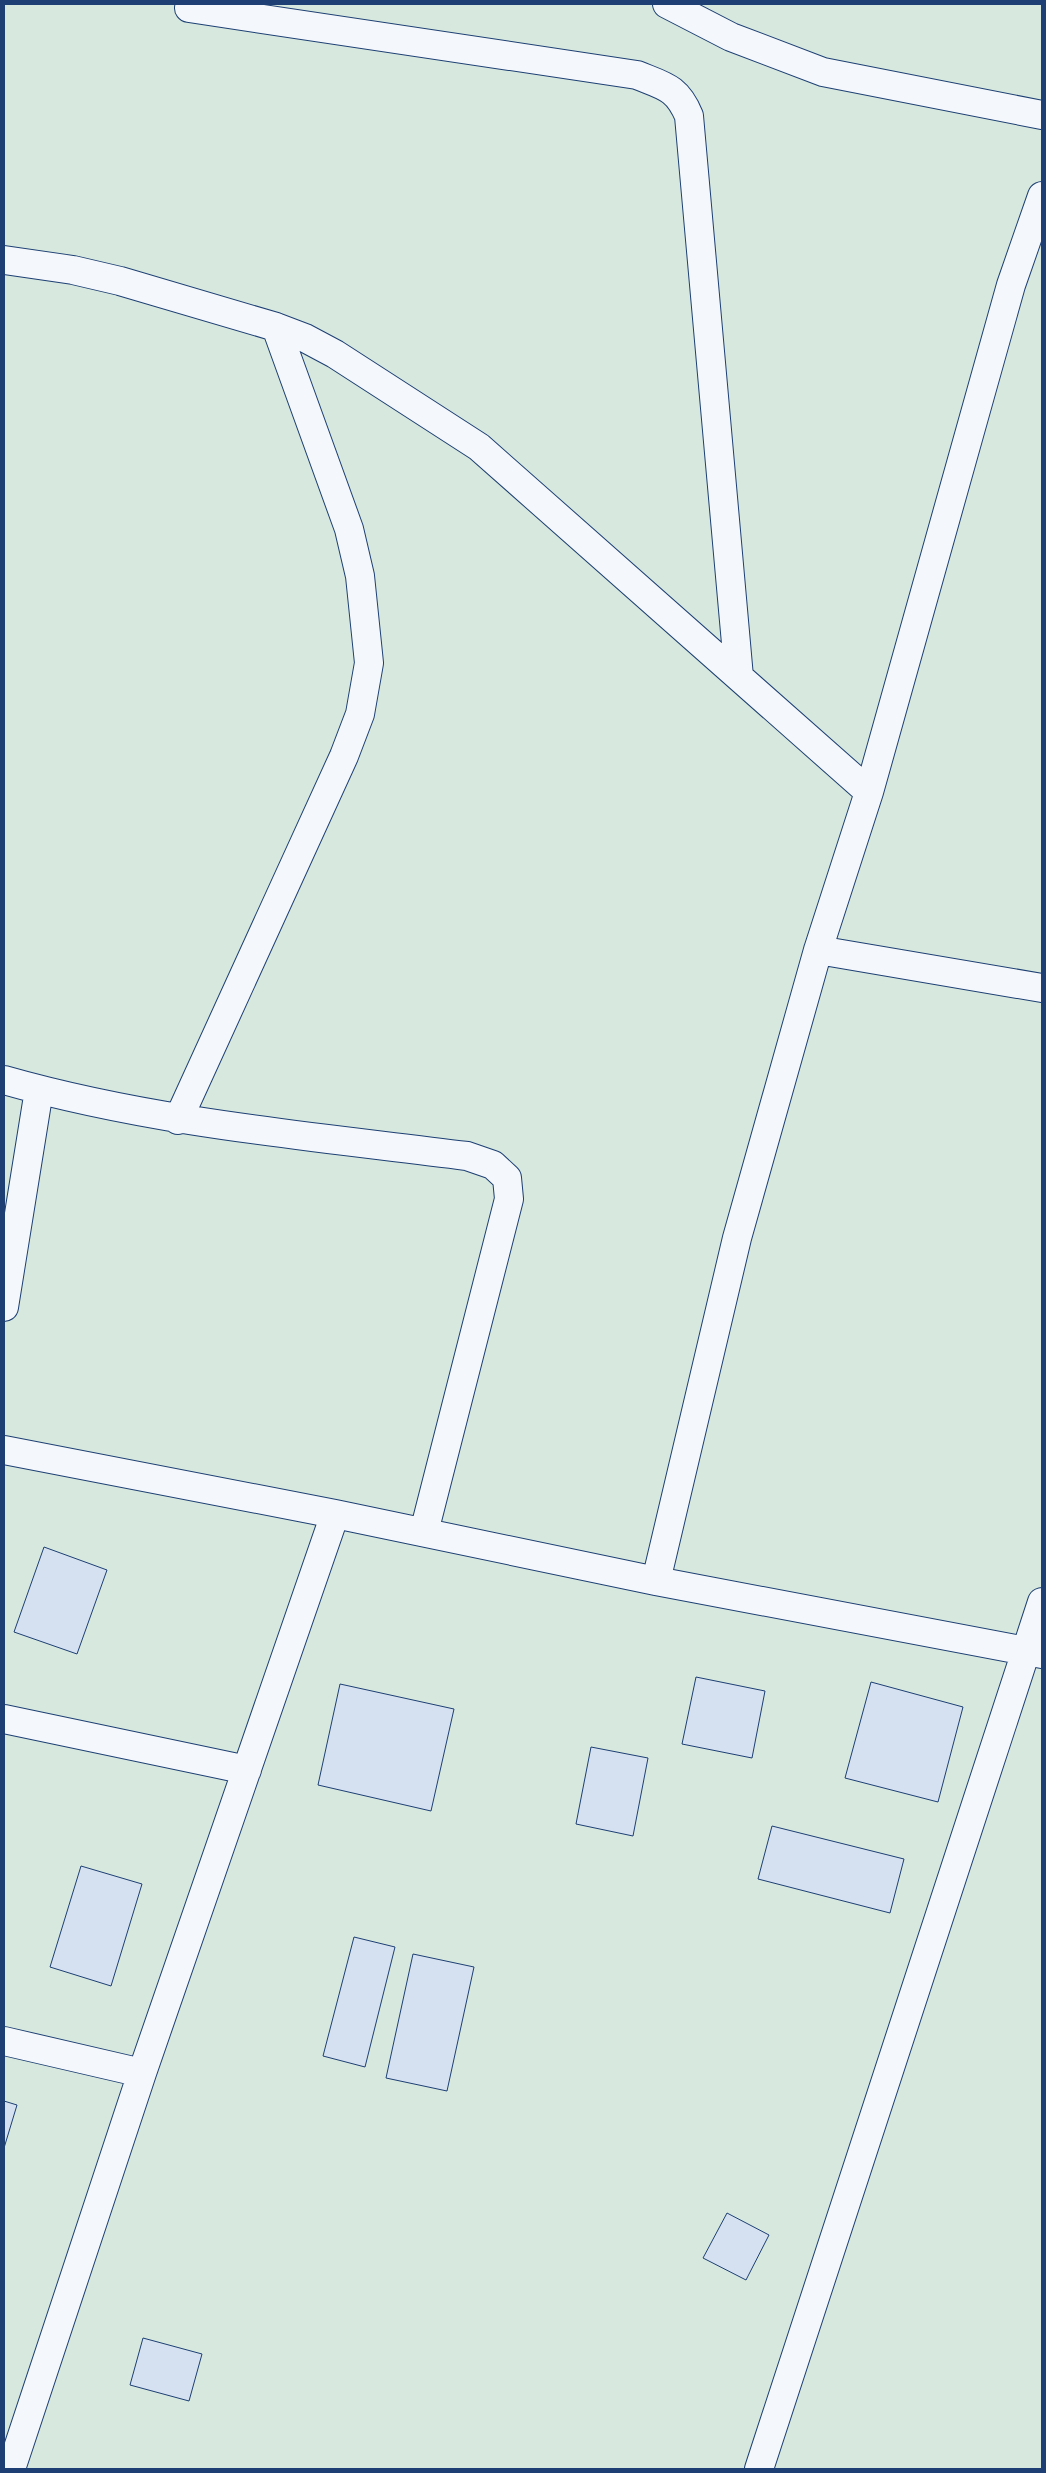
<svg xmlns="http://www.w3.org/2000/svg" width="1046" height="2473" font-family="Karla,sans-serif">
  <style>
    .green { fill: #d7e8df; stroke: #687fa3 }
    .building { fill: #d5e0f0; stroke: #1d3f73 }
    .lines { fill: none; stroke-linecap: round; stroke-linejoin: round }
    .minor-casing { stroke: #1d3f73; stroke-width: 30 }
    .minor { stroke: #f4f7fb; stroke-width: 28 }
  </style>
  <rect width="100%" height="100%" fill="#f4f7fb"/>
  <!-- green -->
  <path class="green" d="M 4,4 L 1042,4 L 1042,2469 L 4,2469 Z"/>
  <!-- building -->
  <path class="building" d="M 44,1547 L 107,1570 L 77,1654 L 14,1632 Z
    M 696,1677 L 765,1691 L 752,1758 L 682,1744 Z
    M 871,1682 L 963,1707 L 938,1802 L 845,1778 Z
    M 340,1684 L 454,1709 L 431,1811 L 318,1785 Z
    M 591,1747 L 648,1758 L 633,1836 L 576,1824 Z
    M 772,1826 L 904,1859 L 890,1913 L 758,1879 Z
    M 81,1866 L 142,1884 L 111,1986 L 50,1967 Z
    M 354,1937 L 395,1947 L 365,2067 L 323,2056 Z
    M 413,1954 L 474,1967 L 447,2091 L 386,2078 Z
    M 4,2101 L 17,2105 L 4,2148 Z
    M 727,2213 L 769,2235 L 746,2280 L 703,2258 Z
    M 143,2338 L 202,2354 L 189,2401 L 130,2385 Z"/>
  <g class="lines">
    <defs>
      <path id="minor" d="M 667,4 L 731,37 L 823,72 L 1042,115
        M 189,8 L 637,75 C 664,86 677,87 689,116 L 739,677
        M 4,260 L 73,270 L 120,281 L 276,327 L 305,338 L 335,354 L 479,447 L 869,792
        M 818,950 L 1042,988
        M 4,1080 C 155,1123 311,1136 467,1156 L 493,1165 L 507,1178 L 509,1199 L 424,1532
        M 178,1120 L 344,756 L 360,714 L 369,663 L 360,576 L 349,529 L 276,327
        M 4,1307 L 39,1090
        M 4,1450 L 335,1514 L 656,1581 L 1042,1654
        M 656,1581 L 737,1238 L 818,950 L 869,792 L 1011,285 L 1042,196
        M 4,1719 L 247,1770
        M 4,2041 L 142,2073
        M 11,2469 L 142,2073 L 335,1514
        M 759,2469 L 1042,1602"/>
    </defs>
    <!-- minor casing -->
    <use href="#minor" class="minor-casing"/>
    <!-- minor -->
    <use href="#minor" class="minor"/>
  </g>
  <!-- border -->
  <rect width="1046" height="2473" fill="none" stroke="#1d3f73" stroke-width="10"/>
</svg>
